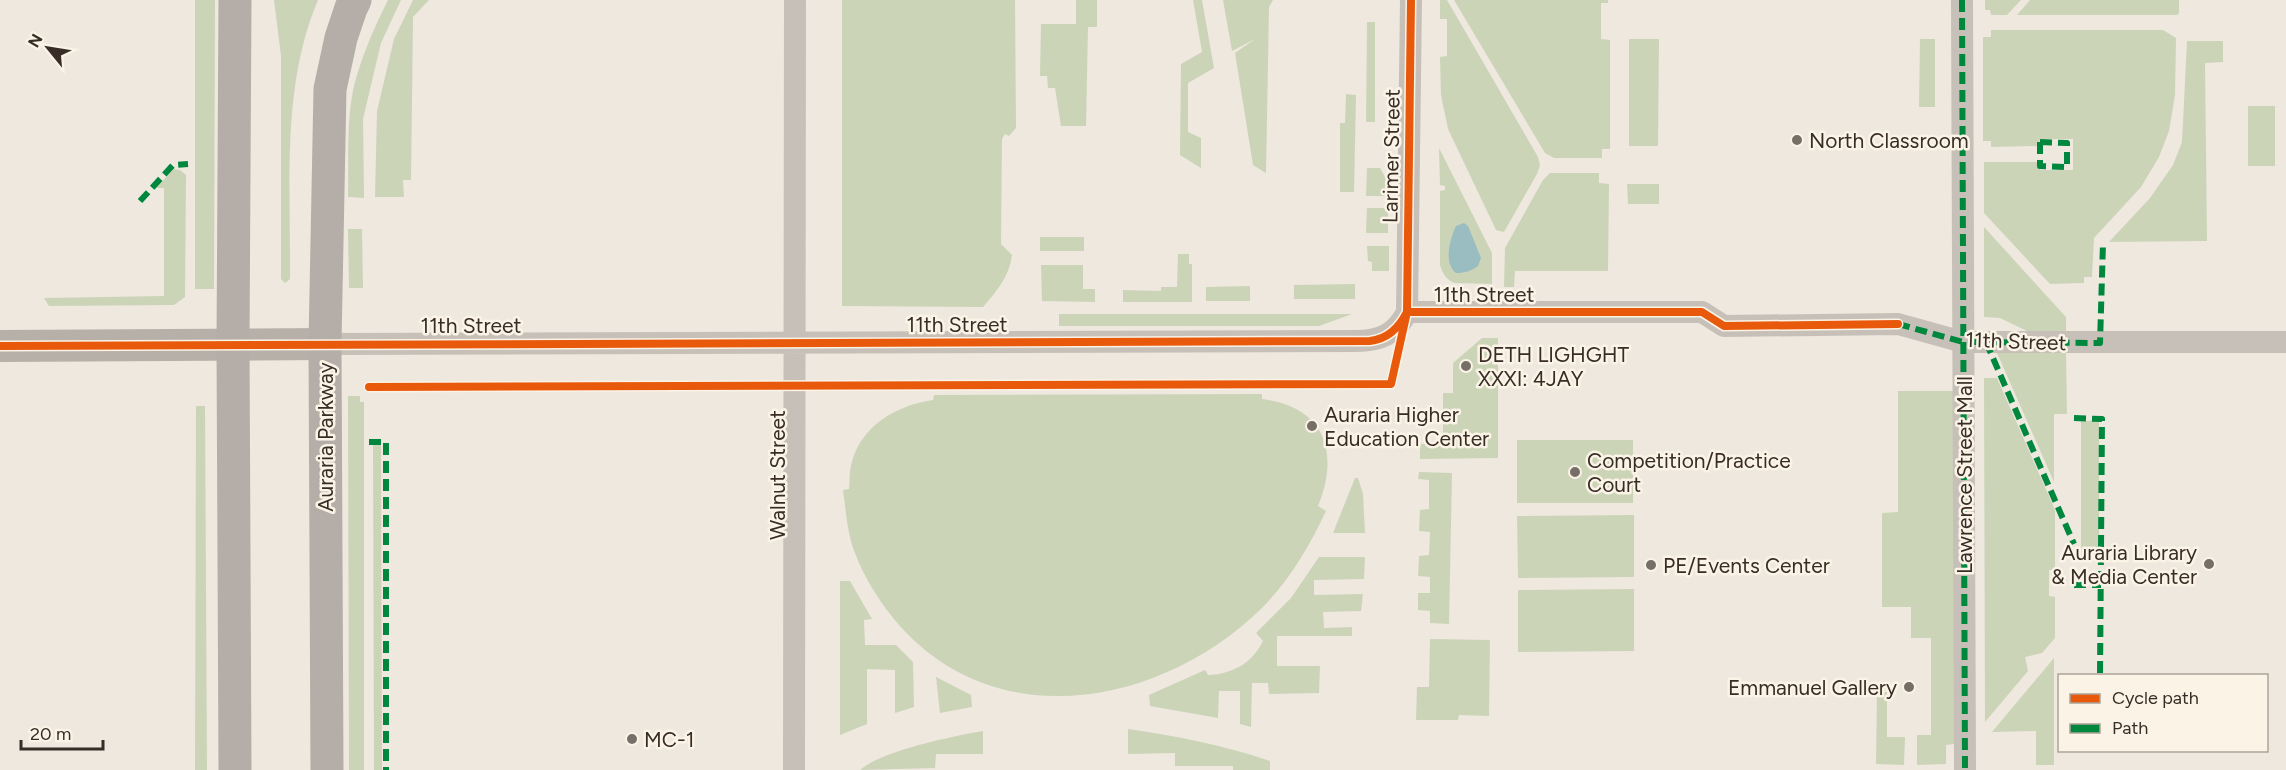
<svg xmlns="http://www.w3.org/2000/svg" width="2286" height="770" font-family="Figtree,sans-serif">
  <style>
    .green { fill: #ccd4b8 }
    .water { fill: #99bdc0 }
    .lines { fill: none; stroke-linecap: round; stroke-linejoin: round }
    .street { stroke: #c7c0b8; stroke-width: 22 }
    .secondary { stroke: #b7b0a9; stroke-width: 32 }
    .primary { stroke: #b5aea8; stroke-width: 33 }
    .quiet { stroke: #00873e; stroke-width: 6; stroke-dasharray: 12 6; stroke-linecap: butt }
    .cycleway-casing { stroke: #fbf3e6; stroke-width: 11 }
    .cycleway { stroke: #e8590c; stroke-width: 8 }
    .poi-dot { fill: #776e67; stroke: #fbf3e6; stroke-width: 2 }
    .labels { text-anchor: middle; dominant-baseline: central; stroke-width: 5; stroke-linejoin: round; paint-order: stroke }
    .poi-label { font-size: 21px; fill: #372d26; stroke: #fbf3e6; text-anchor: start }
    .street-label { font-size: 21px; fill: #372d26; stroke: #fbf3e6 }
  </style>
  <rect width="100%" height="100%" fill="#eee8df"/>
  <!-- green -->
  <path class="green" d="M 195,0 L 215,0 L 214,289 L 195,289 Z
    M 274,0 L 318,0 C 281,87 291,187 290,279 L 285,283 L 281,279 L 281,56 Z
    M 388,0 L 401,0 L 381,43 L 363,119 L 364,198 L 348,197 C 349,161 346,121 354,86 C 362,55 374,28 388,0 Z
    M 413,0 L 429,0 L 413,17 L 411,180 L 403,180 L 404,197 L 375,197 L 377,111 L 394,39 Z
    M 842,0 L 1015,0 L 1016,128 L 1009,136 L 1005,134 L 1002,139 L 1001,244 L 1012,255 C 1009,277 997,291 983,307 L 842,306 Z
    M 1076,0 L 1097,0 L 1097,27 L 1088,27 L 1086,126 L 1061,126 L 1055,88 L 1048,88 L 1047,76 L 1040,76 L 1041,24 L 1076,24 Z
    M 1193,0 L 1202,0 L 1214,68 L 1188,83 L 1188,132 L 1201,138 L 1201,168 L 1180,155 L 1181,64 L 1202,52 Z
    M 1223,0 L 1273,0 L 1269,7 L 1266,173 L 1253,165 L 1235,53 L 1255,39 L 1232,51 Z
    M 1440,0 L 1447,0 L 1538,157 L 1540,165 L 1537,174 L 1504,232 L 1496,230 L 1448,129 L 1441,95 L 1440,57 L 1447,56 L 1447,19 L 1440,19 Z
    M 1454,0 L 1608,0 L 1608,3 L 1601,3 L 1601,39 L 1610,40 L 1610,149 L 1602,149 L 1602,158 L 1554,158 L 1545,153 Z
    M 1985,0 L 2021,0 L 2007,15 L 1991,15 L 1990,10 L 1985,10 Z
    M 2030,0 L 2179,0 L 2179,13 L 2177,15 L 2017,15 Z
    M 1367,22 L 1375,22 L 1375,122 L 1366,122 Z
    M 1991,30 L 2163,30 L 2176,38 L 2175,95 L 2169,131 L 2159,157 L 2141,187 L 2094,238 L 2092,277 L 2084,277 L 2084,283 L 2050,284 L 1984,213 L 1984,162 L 2040,162 L 2040,170 L 2073,170 L 2073,139 L 2040,139 L 2039,146 L 1991,147 L 1991,141 L 1983,141 L 1983,37 L 1991,37 Z
    M 1629,39 L 1659,39 L 1658,146 L 1629,146 Z
    M 1920,39 L 1935,39 L 1935,107 L 1919,107 Z
    M 2187,41 L 2223,41 L 2223,62 L 2205,63 L 2207,241 L 2109,242 L 2150,198 L 2173,165 L 2182,142 Z
    M 1346,94 L 1356,95 L 1354,192 L 1340,192 L 1340,123 L 1345,123 Z
    M 2248,106 L 2275,106 L 2275,166 L 2248,166 Z
    M 1439,148 L 1492,253 L 1492,284 L 1455,283 C 1446,280 1443,274 1440,265 L 1440,191 L 1445,190 L 1445,186 L 1440,185 Z
    M 1367,168 L 1380,168 L 1389,184 L 1389,196 L 1366,196 Z
    M 174,169 L 180,170 L 186,175 L 185,297 L 174,305 L 49,306 L 44,298 L 164,296 L 164,188 L 156,188 Z
    M 1550,173 L 1599,173 L 1599,183 L 1609,184 L 1608,271 L 1515,271 L 1514,287 L 1504,287 L 1505,248 L 1543,180 Z
    M 1627,184 L 1659,184 L 1659,204 L 1628,204 Z
    M 1367,208 L 1388,208 L 1388,233 L 1366,233 Z
    M 1984,227 L 2066,317 L 2066,334 L 2031,333 L 2000,318 L 1984,317 Z
    M 348,229 L 362,229 L 363,288 L 349,288 Z
    M 1040,237 L 1084,237 L 1084,251 L 1040,251 Z
    M 1367,246 L 1389,246 L 1389,271 L 1372,271 L 1372,262 L 1368,261 Z
    M 1178,254 L 1189,254 L 1189,264 L 1192,264 L 1192,302 L 1123,302 L 1123,290 L 1161,291 L 1161,287 L 1177,287 Z
    M 1041,265 L 1083,265 L 1083,289 L 1095,289 L 1095,302 L 1042,301 Z
    M 1355,284 L 1355,299 L 1294,299 L 1294,285 Z
    M 1250,286 L 1250,301 L 1206,301 L 1206,287 Z
    M 1059,314 L 1352,314 L 1319,326 L 1059,326 Z
    M 1482,338 L 1498,338 L 1498,458 L 1420,459 L 1420,444 L 1443,443 L 1443,393 L 1453,393 L 1453,363 Z
    M 2066,352 L 2067,414 L 2054,414 L 2054,482 L 1997,353 Z
    M 1984,378 L 1997,378 L 2055,510 L 2055,570 L 2049,570 L 2049,596 L 2055,597 L 2055,638 L 2042,653 L 2025,657 L 2028,671 L 1985,722 Z
    M 1898,391 L 1954,391 L 1954,744 L 1946,745 L 1946,764 L 1917,765 L 1917,735 L 1931,735 L 1931,638 L 1911,638 L 1911,607 L 1882,607 L 1882,513 L 1898,512 Z
    M 1262,394 L 1262,399 C 1325,407 1340,452 1318,506 L 1326,511 C 1309,547 1289,581 1261,609 C 1160,707 992,738 894,619 C 878,599 864,577 855,553 C 847,533 846,511 843,490 L 849,489 C 850,482 849,473 851,466 C 859,427 896,405 933,400 L 934,395 Z
    M 348,396 L 360,396 L 360,402 L 364,402 L 364,770 L 349,770 Z
    M 196,406 L 205,406 L 207,770 L 195,770 Z
    M 2081,421 L 2099,421 L 2099,558 L 2081,559 Z
    M 1517,440 L 1633,440 L 1633,503 L 1517,503 Z
    M 373,445 L 381,445 L 382,770 L 374,770 Z
    M 1419,472 L 1452,473 L 1449,624 L 1430,623 L 1430,611 L 1418,610 L 1418,593 L 1430,593 L 1430,577 L 1418,576 L 1419,556 L 1429,555 L 1430,532 L 1419,531 L 1420,510 L 1429,509 L 1429,480 L 1418,479 Z
    M 1355,478 L 1358,478 L 1363,494 L 1365,533 L 1333,533 Z
    M 1634,515 L 1634,577 L 1518,578 L 1517,516 Z
    M 1319,557 L 1365,557 L 1364,579 L 1314,580 L 1314,595 L 1363,594 L 1361,611 L 1323,612 L 1324,628 L 1352,627 L 1352,636 L 1277,636 L 1277,666 L 1320,666 L 1319,693 L 1269,694 L 1268,683 L 1252,683 L 1251,727 L 1240,724 L 1240,691 L 1219,691 L 1218,718 L 1150,706 L 1149,695 L 1205,670 L 1208,675 C 1233,674 1252,663 1263,641 L 1256,633 L 1291,598 Z
    M 840,581 L 850,581 L 872,619 L 864,620 L 865,645 L 896,645 L 913,662 L 914,707 L 895,713 L 895,670 L 867,669 L 867,724 L 840,735 Z
    M 1634,589 L 1634,651 L 1518,652 L 1518,590 Z
    M 1430,639 L 1490,640 L 1489,716 L 1459,715 L 1458,720 L 1416,720 L 1417,687 L 1429,687 Z
    M 2054,658 L 2054,765 L 2036,765 L 2036,731 L 1992,732 Z
    M 936,677 L 971,695 L 972,707 L 940,713 Z
    M 1877,692 L 1887,692 L 1887,737 L 1905,737 L 1904,765 L 1876,764 Z
    M 1128,729 C 1177,736 1223,745 1270,761 L 1270,770 L 1233,770 L 1233,766 L 1175,766 L 1175,753 L 1128,754 Z
    M 983,731 L 983,754 L 936,754 L 935,768 L 860,770 C 881,751 953,736 983,731 Z"/>
  <!-- water -->
  <path class="water" d="M 1464,223 L 1468,226 L 1481,258 L 1478,266 C 1471,271 1465,273 1456,273 C 1443,263 1450,239 1456,226 Z"/>
  <g class="lines">
    <!-- street -->
    <path class="street" d="M 1962,0 L 1965,770
      M 1407,312 L 1702,312 L 1724,326 L 1898,324 L 1963,342 L 2286,342
      M 325,344 L 1356,341 C 1380,341 1396,334 1407,312 L 1411,0
      M 794,770 L 795,0"/>
    <!-- secondary -->
    <path class="secondary" d="M 0,346 L 325,344"/>
    <!-- primary -->
    <path class="primary" d="M 235,770 L 233,344 L 235,0
      M 327,770 L 325,344 L 330,89 L 341,38 L 351,8 L 355,0"/>
    <!-- quiet -->
    <path class="quiet" d="M 1962,0 L 1965,770
      M 2040,142 L 2067,143 L 2067,167 L 2040,166 Z
      M 140,201 L 173,165 L 188,164
      M 1898,324 L 1963,342 L 2100,343 L 2103,243
      M 1986,342 L 2074,544
      M 2074,418 L 2102,419 L 2100,676
      M 369,442 L 386,442 L 386,770
      M 2074,585 L 2101,585"/>
    <defs>
      <path id="cycleway" d="M 1407,312 L 1702,312 L 1724,326 L 1898,324
        M 0,346 L 1370,341 C 1388,339 1399,328 1407,312
        M 369,387 L 1391,384 L 1407,312 L 1411,0"/>
    </defs>
    <!-- cycleway casing -->
    <use href="#cycleway" class="cycleway-casing"/>
    <!-- cycleway -->
    <use href="#cycleway" class="cycleway"/>
  </g>
  <!-- markers -->
  <g class="poi-dot">
    <circle cx="1797" cy="140" r="6"/>
    <circle cx="1466" cy="366" r="6"/>
    <circle cx="1312" cy="426" r="6"/>
    <circle cx="1575" cy="472" r="6"/>
    <circle cx="2209" cy="564" r="6"/>
    <circle cx="1651" cy="565" r="6"/>
    <circle cx="1909" cy="687" r="6"/>
    <circle cx="632" cy="739" r="6"/>
  </g>
  <g class="labels">
    <!-- poi labels -->
    <g class="poi-label">
      <text x="1809" y="140">North Classroom</text>
      <text x="1478" y="354">DETH LIGHGHT<tspan x="1478" dy="24">XXXI: 4JAY</tspan></text>
      <text x="1324" y="414">Auraria Higher<tspan x="1324" dy="24">Education Center</tspan></text>
      <text x="1587" y="460">Competition/Practice<tspan x="1587" dy="24">Court</tspan></text>
      <text x="2197" y="552" text-anchor="end">Auraria Library<tspan x="2197" dy="24">&amp; Media Center</tspan></text>
      <text x="1663" y="565">PE/Events Center</text>
      <text x="1897" y="687" text-anchor="end">Emmanuel Gallery</text>
      <text x="644" y="739">MC-1</text>
    </g>
    <!-- street labels -->
    <g class="street-label">
      <text transform="translate(1391 156) rotate(-89)">Larimer Street</text>
      <text x="1484" y="294">11th Street</text>
      <text x="957" y="324">11th Street</text>
      <text x="471" y="325">11th Street</text>
      <text transform="translate(2016 341) rotate(2)">11th Street</text>
      <text transform="translate(325 437) rotate(-90)">Auraria Parkway</text>
      <text transform="translate(777 475) rotate(-90)">Walnut Street</text>
      <text transform="translate(1964 475) rotate(-90)">Lawrence Street Mall</text>
    </g>
  </g>
  <!-- legend -->
  <rect x="2058" y="674" width="210" height="78" fill="#fbf3e6" stroke="#ada499" stroke-width="1.5"/>
  <rect x="2070" y="694" width="30" height="9" fill="#e8590c" stroke="#ada499" stroke-width="1.5"/>
  <text x="2112" y="704" font-size="18" fill="#372d26">Cycle path</text>
  <rect x="2070" y="724" width="30" height="9" fill="#00873e" stroke="#ada499" stroke-width="1.5"/>
  <text x="2112" y="734" font-size="18" fill="#372d26">Path</text>
  <!-- north arrow -->
  <g transform="translate(48 48) rotate(300)" stroke="#fbf3e6" stroke-width="4.5" paint-order="stroke">
  <path d="M0-4.5L10 22L0 15L-10 22Z" fill="#372d26"/>
  <text y="-9" font-size="16" font-weight="bold" text-anchor="middle" fill="#372d26">N</text>
  </g>
  <!-- scale -->
  <path d="M21 740v9h82v-9" fill="none" stroke="#372d26" stroke-width="3"/>
  <text x="30" y="740" font-size="18" fill="#372d26" stroke="#fbf3e6" stroke-width="4.5" paint-order="stroke">20 m</text>
</svg>
